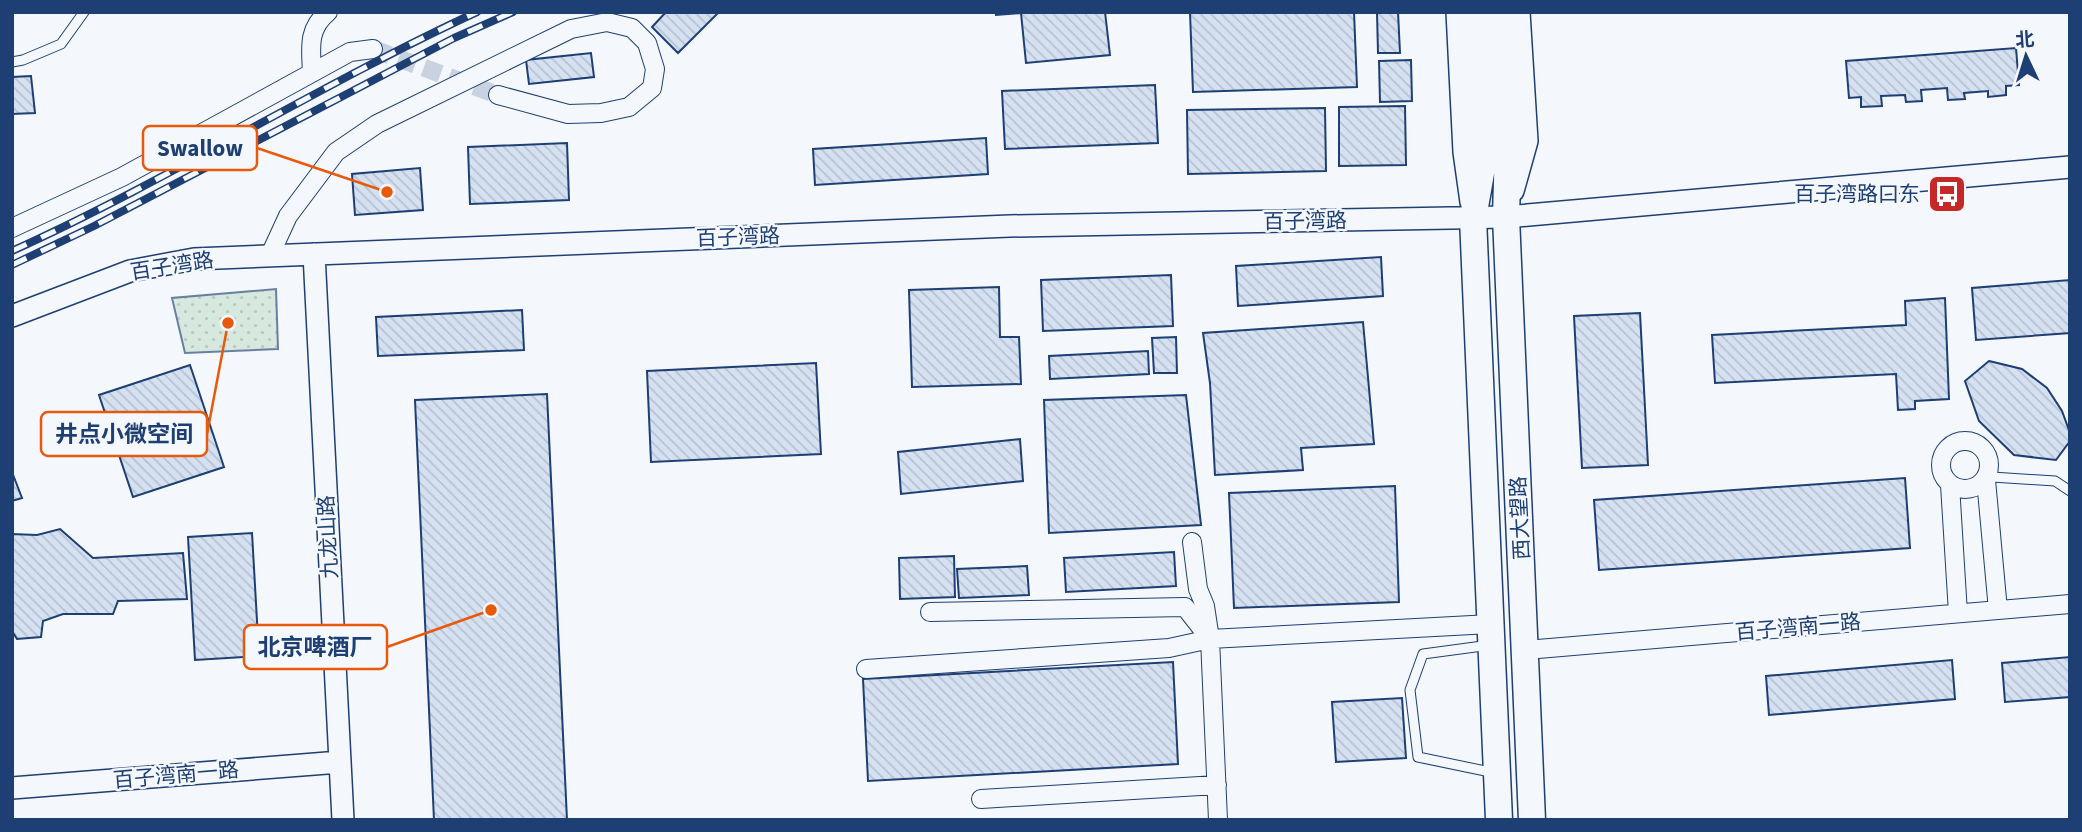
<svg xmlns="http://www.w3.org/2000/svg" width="2082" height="832" font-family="'Source Sans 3','Noto Sans SC',sans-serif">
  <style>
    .park { fill: url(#park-dots); stroke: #687fa3; stroke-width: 2 }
    .building { fill: url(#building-back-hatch); stroke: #1d3f73; stroke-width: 2 }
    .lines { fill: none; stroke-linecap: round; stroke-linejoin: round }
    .minor-tunnel { stroke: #c9d2e0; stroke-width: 18; stroke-dasharray: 18 9; stroke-linecap: butt }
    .service-casing { stroke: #1d3f73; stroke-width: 11 }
    .minor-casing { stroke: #1d3f73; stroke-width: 20 }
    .tertiary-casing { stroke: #1d3f73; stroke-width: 24 }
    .primary-casing { stroke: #1d3f73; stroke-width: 29 }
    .service { stroke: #f4f7fb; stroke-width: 9 }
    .minor { stroke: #f4f7fb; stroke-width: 18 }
    .tertiary { stroke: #f4f7fb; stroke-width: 21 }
    .primary { stroke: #f4f7fb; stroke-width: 26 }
    .rail-casing { stroke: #1d3f73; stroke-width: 8 }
    .rail { stroke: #f4f7fb; stroke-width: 5; stroke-dasharray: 16; stroke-linecap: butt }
    .labels { text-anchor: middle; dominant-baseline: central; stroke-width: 5; stroke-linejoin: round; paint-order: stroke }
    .poi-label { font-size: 21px; fill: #1d3f73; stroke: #f4f7fb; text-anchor: end }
    .street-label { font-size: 21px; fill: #1d3f73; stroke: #f4f7fb }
    .leader { fill: none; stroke: #e8590c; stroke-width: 2.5 }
    .callout-dot { fill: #e8590c; stroke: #f4f7fb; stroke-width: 2.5 }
    .callout { fill: #f4f7fb; stroke: #e8590c; stroke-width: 2.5 }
    .callout-label { font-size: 23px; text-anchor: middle; font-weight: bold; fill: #1d3f73 }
  </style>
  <defs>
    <pattern id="park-dots" width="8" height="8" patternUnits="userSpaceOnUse" patternTransform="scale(1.75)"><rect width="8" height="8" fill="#d7e8df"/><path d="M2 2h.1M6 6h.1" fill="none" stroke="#b8c8c3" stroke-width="1.8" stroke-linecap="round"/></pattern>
    <pattern id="building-back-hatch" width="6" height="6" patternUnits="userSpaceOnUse" patternTransform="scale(1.75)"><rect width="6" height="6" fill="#d5e0f0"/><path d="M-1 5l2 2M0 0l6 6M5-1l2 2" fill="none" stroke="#b6c1d1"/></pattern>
  </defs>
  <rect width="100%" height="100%" fill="#f4f7fb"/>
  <!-- park -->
  <path class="park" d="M 276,289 L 278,349 L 185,353 L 172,298 Z"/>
  <!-- building -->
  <path class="building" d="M 666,12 L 715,12 L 717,14 L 678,53 L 652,27 Z
    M 996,12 L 1105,12 L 1110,55 L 1026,63 L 1021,13 L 996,15 Z
    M 1190,12 L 1354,12 L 1357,87 L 1193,92 Z
    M 1377,12 L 1398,12 L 1400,53 L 1378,53 Z
    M 2016,48 L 2019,85 L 2006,86 L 2006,95 L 1988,97 L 1988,91 L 1964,93 L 1965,99 L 1948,100 L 1947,88 L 1921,90 L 1922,101 L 1906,102 L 1905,95 L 1881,96 L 1882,106 L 1861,107 L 1861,97 L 1849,98 L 1846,61 Z
    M 591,53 L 594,77 L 529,84 L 526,60 Z
    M 1411,60 L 1412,101 L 1380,102 L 1379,61 Z
    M 31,76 L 35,113 L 12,114 L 12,77 Z
    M 1155,85 L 1158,143 L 1005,149 L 1002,91 Z
    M 1405,106 L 1406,165 L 1339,166 L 1339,107 Z
    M 1325,108 L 1326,171 L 1188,174 L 1187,110 Z
    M 986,138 L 988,174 L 815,185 L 813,149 Z
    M 567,143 L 569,200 L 470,204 L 468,147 Z
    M 420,168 L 423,210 L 355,215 L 352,174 Z
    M 1381,257 L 1383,296 L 1238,306 L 1236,266 Z
    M 1171,275 L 1173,326 L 1043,331 L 1041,280 Z
    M 2070,280 L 2070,333 L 1976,340 L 1972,288 Z
    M 999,287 L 1000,337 L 1019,337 L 1021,384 L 912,387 L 909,290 Z
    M 1945,298 L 1949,399 L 1915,401 L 1915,409 L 1898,410 L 1896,374 L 1715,383 L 1712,335 L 1906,325 L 1905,301 Z
    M 522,310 L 524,350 L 378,356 L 376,317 Z
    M 1640,313 L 1648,465 L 1582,468 L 1574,316 Z
    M 1363,322 L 1374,444 L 1301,448 L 1303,470 L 1215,475 L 1210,383 L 1203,333 Z
    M 1176,337 L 1177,373 L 1154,373 L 1152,338 Z
    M 1148,351 L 1149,374 L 1050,379 L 1049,356 Z
    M 1989,361 L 2022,369 L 2047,388 L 2062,411 L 2070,433 L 2070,441 L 2056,460 L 2014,455 L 1979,421 L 1965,381 Z
    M 816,363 L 821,454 L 651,462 L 647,371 Z
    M 190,365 L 224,467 L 133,497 L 99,395 Z
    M 547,394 L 567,820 L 434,820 L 415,400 Z
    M 1186,395 L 1201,525 L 1049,533 L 1044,400 Z
    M 1020,439 L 1023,481 L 901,494 L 898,452 Z
    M 12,472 L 22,498 L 12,501 Z
    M 1905,478 L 1910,548 L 1599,570 L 1594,500 Z
    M 1395,486 L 1399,602 L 1234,608 L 1229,493 Z
    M 60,529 L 93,558 L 183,553 L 187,599 L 118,601 L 113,614 L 63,614 L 43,621 L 41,637 L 17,639 L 12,631 L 12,534 L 37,535 Z
    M 252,533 L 259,656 L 195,660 L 188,537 Z
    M 1174,552 L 1176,586 L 1066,592 L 1064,558 Z
    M 954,556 L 955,597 L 900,599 L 899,558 Z
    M 1027,566 L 1029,595 L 959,598 L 957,569 Z
    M 2070,657 L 2070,697 L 2005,702 L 2002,663 Z
    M 1952,660 L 1955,699 L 1769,715 L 1766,676 Z
    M 1173,662 L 1178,764 L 868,781 L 863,679 Z
    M 1402,698 L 1406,758 L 1336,762 L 1332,702 Z"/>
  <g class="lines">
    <!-- minor-tunnel -->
    <path class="minor-tunnel" d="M 373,49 L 498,95"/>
    <defs>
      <path id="service" d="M 12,62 L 23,60 L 61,44 L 84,12
        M 1986,480 L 1992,477 L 2055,481 L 2070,491
        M 1490,645 L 1423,654 L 1410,690 L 1418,757 L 1495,773"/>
      <path id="minor" d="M 312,73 C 311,49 307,29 328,12
        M 12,228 L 122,177 L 350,52 L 373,49
        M 270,255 L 288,216 L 336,152 L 377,124 L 571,29 L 607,22 L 632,28 L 647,43 L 655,69 L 652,88 L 629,107 L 601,113 L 568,114 L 498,95
        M1941 465a24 24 0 1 1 48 0a24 24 0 1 1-48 0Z
        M 1986,480 L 1998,610
        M 1950,485 L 1958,613
        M 1192,542 L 1198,589 L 1205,606 L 1210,639 L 1218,820
        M 930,612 L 1185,607 L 1210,639
        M 1526,650 L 2070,604
        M 866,669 L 1169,648 L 1210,639 L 1491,624
        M 981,799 L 1217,785"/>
      <path id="tertiary" d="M 1457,12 L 1464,152 L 1471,202
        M 1513,191 L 1527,141 L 1519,12
        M 314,254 L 343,820
        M 12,316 L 130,271 L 194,259 L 1010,226 L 1506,217 L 2070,167
        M 12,788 L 340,762"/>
      <path id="primary" d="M 1478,12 L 1486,145 L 1473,218 L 1499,820
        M 1499,12 L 1508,145 L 1506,217 L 1532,820"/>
    </defs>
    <!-- service casing -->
    <use href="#service" class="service-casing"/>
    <!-- minor casing -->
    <use href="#minor" class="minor-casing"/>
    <!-- tertiary casing -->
    <use href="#tertiary" class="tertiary-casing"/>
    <!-- primary casing -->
    <use href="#primary" class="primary-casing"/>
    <!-- service -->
    <use href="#service" class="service"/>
    <!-- minor -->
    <use href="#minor" class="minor"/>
    <!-- tertiary -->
    <use href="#tertiary" class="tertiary"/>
    <!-- primary -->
    <use href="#primary" class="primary"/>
    <defs>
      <path id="rail" d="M 12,251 C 171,179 319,85 477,12
        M 12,265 L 94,226 L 454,38 L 513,12"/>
    </defs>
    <!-- rail casing -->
    <use href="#rail" class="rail-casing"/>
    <!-- rail -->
    <use href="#rail" class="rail"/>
  </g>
  <!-- icons -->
  <defs>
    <symbol id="bus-square" viewBox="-11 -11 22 22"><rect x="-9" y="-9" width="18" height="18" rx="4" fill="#c62828" stroke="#f4f7fb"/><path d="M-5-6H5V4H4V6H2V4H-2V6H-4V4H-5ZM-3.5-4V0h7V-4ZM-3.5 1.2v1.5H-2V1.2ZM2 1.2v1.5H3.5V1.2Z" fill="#fff"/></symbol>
  </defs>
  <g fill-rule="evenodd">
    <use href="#bus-square" x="1925" y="172" width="44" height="44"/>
  </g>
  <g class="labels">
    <!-- poi labels -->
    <g class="poi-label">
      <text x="1920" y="194">百子湾路口东</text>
    </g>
    <!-- street labels -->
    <g class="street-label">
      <text transform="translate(1305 221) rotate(-1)">百子湾路</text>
      <text transform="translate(738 237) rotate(-2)">百子湾路</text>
      <text transform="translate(172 266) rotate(-9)">百子湾路</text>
      <text transform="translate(1520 518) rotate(-93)">西大望路</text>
      <text transform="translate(328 537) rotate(-93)">九龙山路</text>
      <text transform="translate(1798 627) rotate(-5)">百子湾南一路</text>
      <text transform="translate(176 775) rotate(-5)">百子湾南一路</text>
    </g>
  </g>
  <!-- callouts -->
  <path class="leader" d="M387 192L257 148M228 323L207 434M491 610L387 647"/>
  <g class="callout-dot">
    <circle cx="387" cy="192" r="7"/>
    <circle cx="228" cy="323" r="7"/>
    <circle cx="491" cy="610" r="7"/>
  </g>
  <g class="callout">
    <rect x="143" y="126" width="114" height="44" rx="7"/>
    <rect x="41" y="412" width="166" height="44" rx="7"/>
    <rect x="244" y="625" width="143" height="44" rx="7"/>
  </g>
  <g class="callout-label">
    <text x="200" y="156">Swallow</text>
    <text x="124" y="442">井点小微空间</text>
    <text x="315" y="655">北京啤酒厂</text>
  </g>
  <!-- border -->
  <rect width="2082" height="832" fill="none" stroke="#1d3f73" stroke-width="28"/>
  <!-- north arrow -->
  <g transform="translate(2026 56) rotate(356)" stroke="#f4f7fb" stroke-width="5" paint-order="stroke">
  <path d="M0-5L12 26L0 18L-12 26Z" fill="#1d3f73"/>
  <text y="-10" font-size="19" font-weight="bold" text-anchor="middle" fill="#1d3f73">北</text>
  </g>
</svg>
